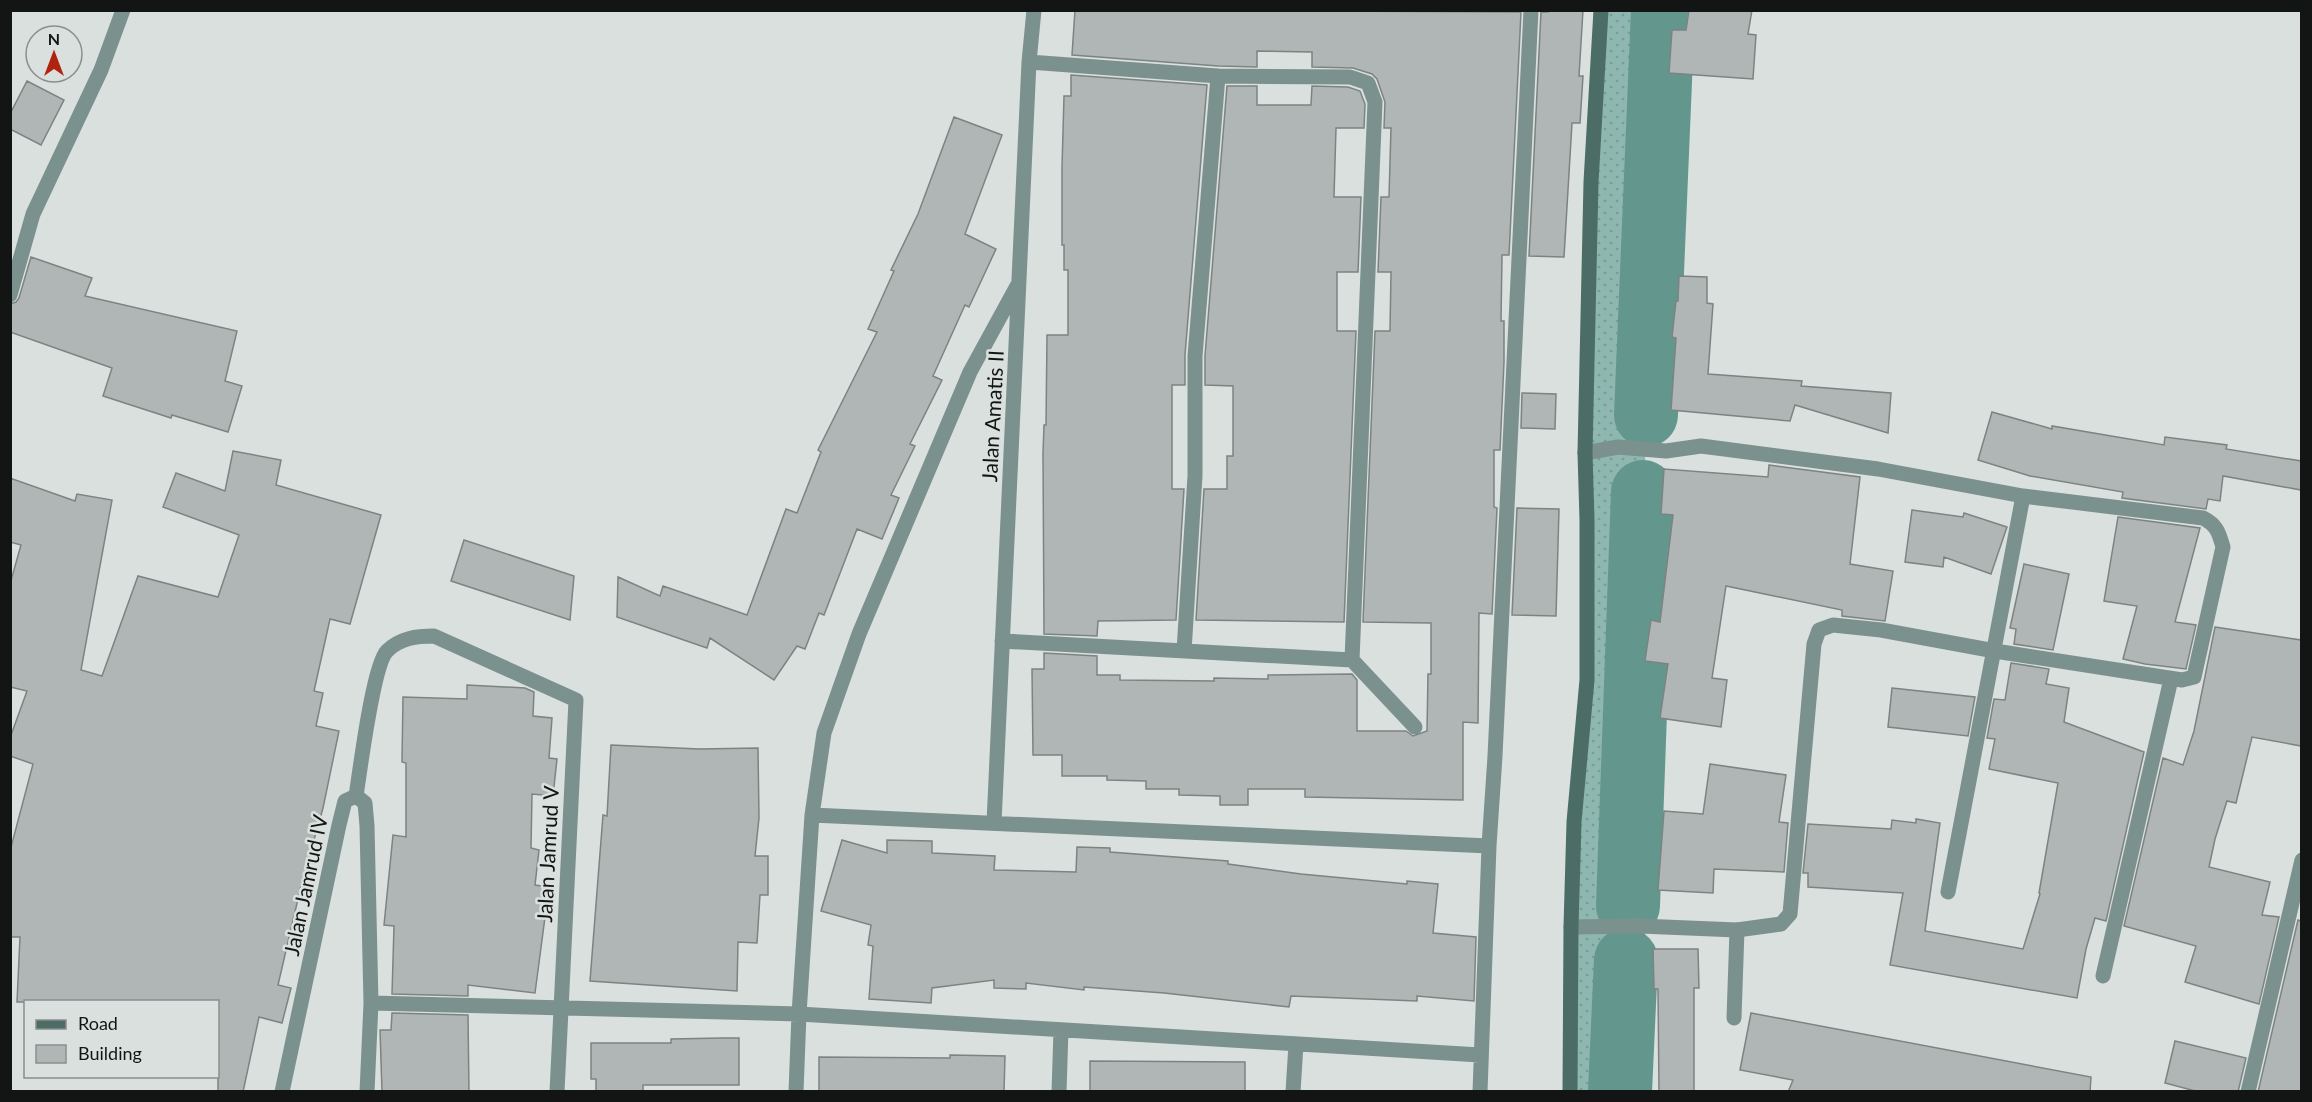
<svg xmlns="http://www.w3.org/2000/svg" width="2312" height="1102" font-family="Lato,sans-serif">
  <style>
    .grass { fill: url(#grass-dots) }
    .lines { fill: none; stroke-linecap: round; stroke-linejoin: round }
    .river { stroke: #63978d; stroke-width: 64 }
    .building { fill: #b0b6b5; stroke: #7d8381; stroke-width: 1.5 }
    .lane { stroke: #7b918d; stroke-width: 15 }
    .street { stroke: #7b918d; stroke-width: 15 }
    .secondary { stroke: #4c6c66; stroke-width: 15 }
    .labels { text-anchor: middle; dominant-baseline: central; stroke-width: 5; stroke-linejoin: round; paint-order: stroke }
    .street-label { font-size: 21px; fill: #131515; stroke: #dae0de }
  </style>
  <defs>
    <pattern id="grass-dots" width="8" height="8" patternUnits="userSpaceOnUse" patternTransform="scale(1.5)"><rect width="8" height="8" fill="#8db7af"/><path d="M2 2h.1M6 6h.1" fill="none" stroke="#799c96" stroke-width="1.8" stroke-linecap="round"/></pattern>
  </defs>
  <rect width="100%" height="100%" fill="#dae0de"/>
  <!-- grass -->
  <path class="grass" d="M 1601,11 L 1663,11 L 1620,1091 L 1570,1092 L 1587,680 Z"/>
  <g class="lines">
    <!-- river -->
    <path class="river" d="M 1646,415 L 1663,10
      M 1628,906 L 1643,492
      M 1620,1092 L 1626,960"/>
  </g>
  <!-- building -->
  <path class="building" d="M 1075,10 L 1521,12 L 1509,255 L 1502,255 L 1501,321 L 1504,321 L 1504,362 L 1500,450 L 1494,450 L 1494,507 L 1497,508 L 1492,614 L 1479,613 L 1478,723 L 1463,722 L 1463,800 L 1305,797 L 1305,789 L 1248,789 L 1248,805 L 1220,805 L 1220,796 L 1179,795 L 1179,789 L 1146,789 L 1146,781 L 1107,780 L 1107,776 L 1062,776 L 1062,755 L 1033,755 L 1032,669 L 1044,669 L 1044,653 L 1097,656 L 1097,675 L 1120,675 L 1120,680 L 1214,681 L 1214,678 L 1268,679 L 1268,675 L 1352,674 L 1357,680 L 1357,731 L 1406,731 L 1413,736 L 1427,731 L 1428,674 L 1431,674 L 1431,623 L 1363,622 L 1375,331 L 1390,331 L 1391,272 L 1378,272 L 1381,197 L 1389,197 L 1391,128 L 1384,128 L 1385,102 L 1377,79 L 1372,74 L 1353,68 L 1312,67 L 1312,52 L 1257,51 L 1257,67 L 1218,66 L 1072,55 Z
    M 1548,10 L 1583,10 L 1579,76 L 1583,76 L 1580,123 L 1572,123 L 1564,257 L 1529,256 L 1541,12 L 1548,12 Z
    M 1689,10 L 1752,10 L 1748,34 L 1756,35 L 1753,79 L 1669,73 L 1672,30 L 1686,30 Z
    M 1071,75 L 1207,85 L 1185,355 L 1185,385 L 1172,385 L 1172,489 L 1184,489 L 1176,620 L 1098,621 L 1097,636 L 1044,634 L 1043,453 L 1044,425 L 1046,425 L 1047,335 L 1068,335 L 1068,270 L 1064,270 L 1064,245 L 1062,245 L 1062,168 L 1064,96 L 1071,96 Z
    M 27,81 L 64,100 L 41,145 L 10,129 L 10,114 Z
    M 1227,86 L 1257,86 L 1257,105 L 1311,105 L 1312,86 L 1348,87 L 1360,91 L 1365,104 L 1364,128 L 1336,128 L 1334,197 L 1361,197 L 1358,272 L 1337,272 L 1337,331 L 1356,331 L 1344,622 L 1196,620 L 1204,489 L 1227,489 L 1227,456 L 1233,456 L 1233,386 L 1205,385 L 1205,356 Z
    M 954,117 L 1002,135 L 965,234 L 996,249 L 969,307 L 965,305 L 933,376 L 942,380 L 910,444 L 915,446 L 891,495 L 899,498 L 882,539 L 857,529 L 824,615 L 819,613 L 805,649 L 797,646 L 774,680 L 710,638 L 707,648 L 617,617 L 618,577 L 660,596 L 663,586 L 747,615 L 786,509 L 797,513 L 821,452 L 818,450 L 877,332 L 868,329 L 894,271 L 891,270 L 918,214 Z
    M 31,257 L 92,278 L 85,296 L 237,331 L 225,381 L 242,386 L 228,432 L 172,415 L 171,418 L 103,396 L 112,368 L 10,332 L 10,304 L 16,302 L 19,298 Z
    M 1679,276 L 1707,277 L 1707,303 L 1713,304 L 1708,374 L 1802,381 L 1801,386 L 1891,393 L 1888,433 L 1795,405 L 1790,421 L 1671,410 L 1676,338 L 1672,337 L 1676,301 L 1678,301 Z
    M 1522,393 L 1556,394 L 1555,429 L 1521,428 Z
    M 1992,412 L 2052,429 L 2052,426 L 2164,445 L 2165,437 L 2227,445 L 2226,449 L 2301,461 L 2301,490 L 2223,476 L 2220,501 L 2208,499 L 2206,509 L 2122,498 L 2123,492 L 2030,476 L 1978,460 Z
    M 233,451 L 281,460 L 276,485 L 381,515 L 350,624 L 330,619 L 314,691 L 323,693 L 316,726 L 339,731 L 323,808 L 301,886 L 278,985 L 291,988 L 282,1023 L 259,1017 L 243,1092 L 218,1092 L 218,1002 L 17,1002 L 20,937 L 10,937 L 10,851 L 33,764 L 10,756 L 10,738 L 27,691 L 10,687 L 10,584 L 21,545 L 10,542 L 10,478 L 75,501 L 77,494 L 112,500 L 81,670 L 102,676 L 138,576 L 218,597 L 239,535 L 163,507 L 176,473 L 225,491 Z
    M 1769,465 L 1860,477 L 1850,564 L 1893,571 L 1885,621 L 1842,616 L 1842,610 L 1726,586 L 1712,678 L 1727,680 L 1721,727 L 1660,718 L 1668,664 L 1645,661 L 1651,620 L 1660,622 L 1673,515 L 1661,514 L 1664,469 L 1768,477 Z
    M 1517,508 L 1559,509 L 1556,616 L 1512,615 Z
    M 1912,510 L 1963,517 L 1964,513 L 2007,527 L 1991,574 L 1944,557 L 1943,567 L 1905,562 Z
    M 2118,517 L 2200,528 L 2175,622 L 2196,625 L 2186,669 L 2145,664 L 2123,659 L 2137,606 L 2104,601 Z
    M 464,540 L 574,576 L 570,620 L 451,581 Z
    M 2024,564 L 2069,574 L 2053,650 L 2014,644 L 2016,629 L 2010,628 Z
    M 2215,627 L 2301,640 L 2301,746 L 2252,737 L 2236,803 L 2227,801 L 2215,839 L 2209,867 L 2270,882 L 2262,915 L 2279,917 L 2259,1004 L 2185,982 L 2196,946 L 2124,926 L 2163,758 L 2183,765 L 2194,731 Z
    M 2011,663 L 2049,669 L 2046,684 L 2069,688 L 2064,722 L 2144,752 L 2106,921 L 2095,918 L 2086,949 L 2077,998 L 1890,965 L 1903,893 L 1808,887 L 1808,873 L 1803,873 L 1808,824 L 1891,829 L 1892,820 L 1916,823 L 1916,819 L 1940,823 L 1925,931 L 2023,949 L 2040,894 L 2039,893 L 2058,783 L 1989,769 L 1995,739 L 1987,738 L 1994,699 L 2005,700 Z
    M 467,685 L 525,688 L 534,692 L 533,716 L 552,718 L 549,758 L 557,759 L 553,796 L 532,794 L 531,848 L 539,850 L 535,885 L 549,887 L 535,993 L 468,985 L 468,996 L 392,994 L 394,926 L 384,925 L 393,835 L 406,837 L 406,763 L 402,762 L 403,697 L 467,699 Z
    M 1892,688 L 1975,697 L 1968,736 L 1888,727 Z
    M 611,745 L 699,749 L 758,748 L 759,818 L 755,856 L 768,856 L 768,895 L 760,895 L 757,943 L 738,942 L 737,991 L 590,981 L 603,815 L 607,816 Z
    M 1710,764 L 1786,775 L 1779,822 L 1788,823 L 1784,872 L 1714,869 L 1713,893 L 1658,890 L 1664,811 L 1703,814 Z
    M 842,840 L 887,853 L 887,840 L 932,841 L 932,853 L 995,856 L 994,870 L 1076,872 L 1077,847 L 1110,848 L 1110,852 L 1228,861 L 1228,864 L 1301,874 L 1407,884 L 1407,881 L 1438,884 L 1433,933 L 1476,937 L 1474,1001 L 1417,996 L 1417,1001 L 1291,996 L 1289,1007 L 1164,993 L 1084,987 L 1084,990 L 1026,983 L 1026,989 L 994,988 L 994,980 L 932,988 L 931,1003 L 869,999 L 873,946 L 868,945 L 871,925 L 821,911 Z
    M 2298,920 L 2301,921 L 2301,1092 L 2258,1092 Z
    M 1653,949 L 1698,949 L 1699,988 L 1694,988 L 1694,1091 L 1659,1091 L 1658,989 L 1654,989 Z
    M 392,1013 L 468,1015 L 469,1092 L 382,1092 L 380,1030 L 391,1030 Z
    M 1751,1013 L 2091,1077 L 2090,1092 L 1788,1092 L 1793,1080 L 1740,1070 Z
    M 722,1038 L 739,1038 L 739,1085 L 643,1085 L 643,1092 L 596,1092 L 596,1079 L 591,1079 L 591,1043 L 671,1043 L 671,1039 Z
    M 2175,1041 L 2246,1058 L 2238,1092 L 2199,1092 L 2165,1083 Z
    M 950,1055 L 1005,1056 L 1004,1092 L 819,1092 L 819,1057 L 950,1058 Z
    M 1090,1061 L 1245,1062 L 1245,1092 L 1090,1092 Z"/>
  <g class="lines">
    <!-- lane -->
    <path class="lane" d="M 1734,1018 L 1737,930"/>
    <!-- street -->
    <path class="street" d="M 10,295 L 33,214 L 101,70 L 123,10
      M 1002,641 L 1352,660 L 1375,102 L 1368,83 L 1350,77 L 1218,76 L 1029,62
      M 1184,651 L 1195,476 L 1195,356 L 1218,76
      M 1352,660 L 1415,727
      M 356,796 L 365,803 L 367,826 L 371,1003 L 367,1092
      M 812,815 L 824,733 L 859,634 L 970,372 L 1017,286
      M 994,823 L 1029,62 L 1034,10
      M 1948,892 L 2023,496
      M 1571,927 L 1640,926 L 1737,930 L 1781,924 L 1790,914 L 1814,644 L 1819,630 L 1833,625 L 1881,630 L 1995,651 L 2182,680 L 2194,677 L 2223,547 C 2219,533 2217,525 2203,518 L 2023,496 L 1878,469 L 1701,446 L 1666,451 L 1618,447 L 1585,453
      M 2103,976 L 2171,679
      M 371,1003 L 799,1014 L 1480,1055
      M 282,1092 L 339,825 L 345,801 L 356,796 C 360,771 373,665 387,651 C 400,638 417,636 434,636 L 576,700 L 557,1092
      M 796,1092 L 799,1014 L 812,815 L 1489,846
      M 1059,1092 L 1061,1030
      M 1293,1092 L 1296,1044
      M 1480,1092 L 1489,846 L 1495,756 L 1531,10
      M 2248,1092 L 2302,860"/>
    <!-- secondary -->
    <path class="secondary" d="M 1570,1092 L 1571,927 L 1574,822 L 1587,680 L 1587,520 L 1585,453 L 1591,182 L 1601,10"/>
  </g>
  <g class="labels">
    <!-- street labels -->
    <g class="street-label">
      <text transform="translate(992 416) rotate(-87)">Jalan Amatis II</text>
      <text transform="translate(547 854) rotate(-87)">Jalan Jamrud V</text>
      <text transform="translate(305 885) rotate(-78)">Jalan Jamrud IV</text>
    </g>
  </g>
  <!-- border -->
  <rect width="2312" height="1102" fill="none" stroke="#131515" stroke-width="24"/>
  <!-- legend -->
  <rect x="24" y="1000" width="195" height="78" fill="#dae0de" stroke="#8a8f8e" stroke-width="1.5"/>
  <rect x="36" y="1020" width="30" height="9" fill="#4c6c66" stroke="#8a8f8e" stroke-width="1.5"/>
  <text x="78" y="1030" font-size="18" fill="#131515">Road</text>
  <rect x="36" y="1045" width="30" height="18" fill="#b0b6b5" stroke="#8a8f8e" stroke-width="1.5"/>
  <text x="78" y="1060" font-size="18" fill="#131515">Building</text>
  <!-- north arrow -->
  <g transform="translate(54 54)"><circle r="28" fill="#dae0de" stroke="#8a8f8e" stroke-width="1.5"/>
  <path d="M0-4.5L10 22L0 15L-10 22Z" fill="#b12311"/>
  <text y="-9" font-size="16" font-weight="bold" text-anchor="middle" fill="#131515">N</text>
  </g>
</svg>
